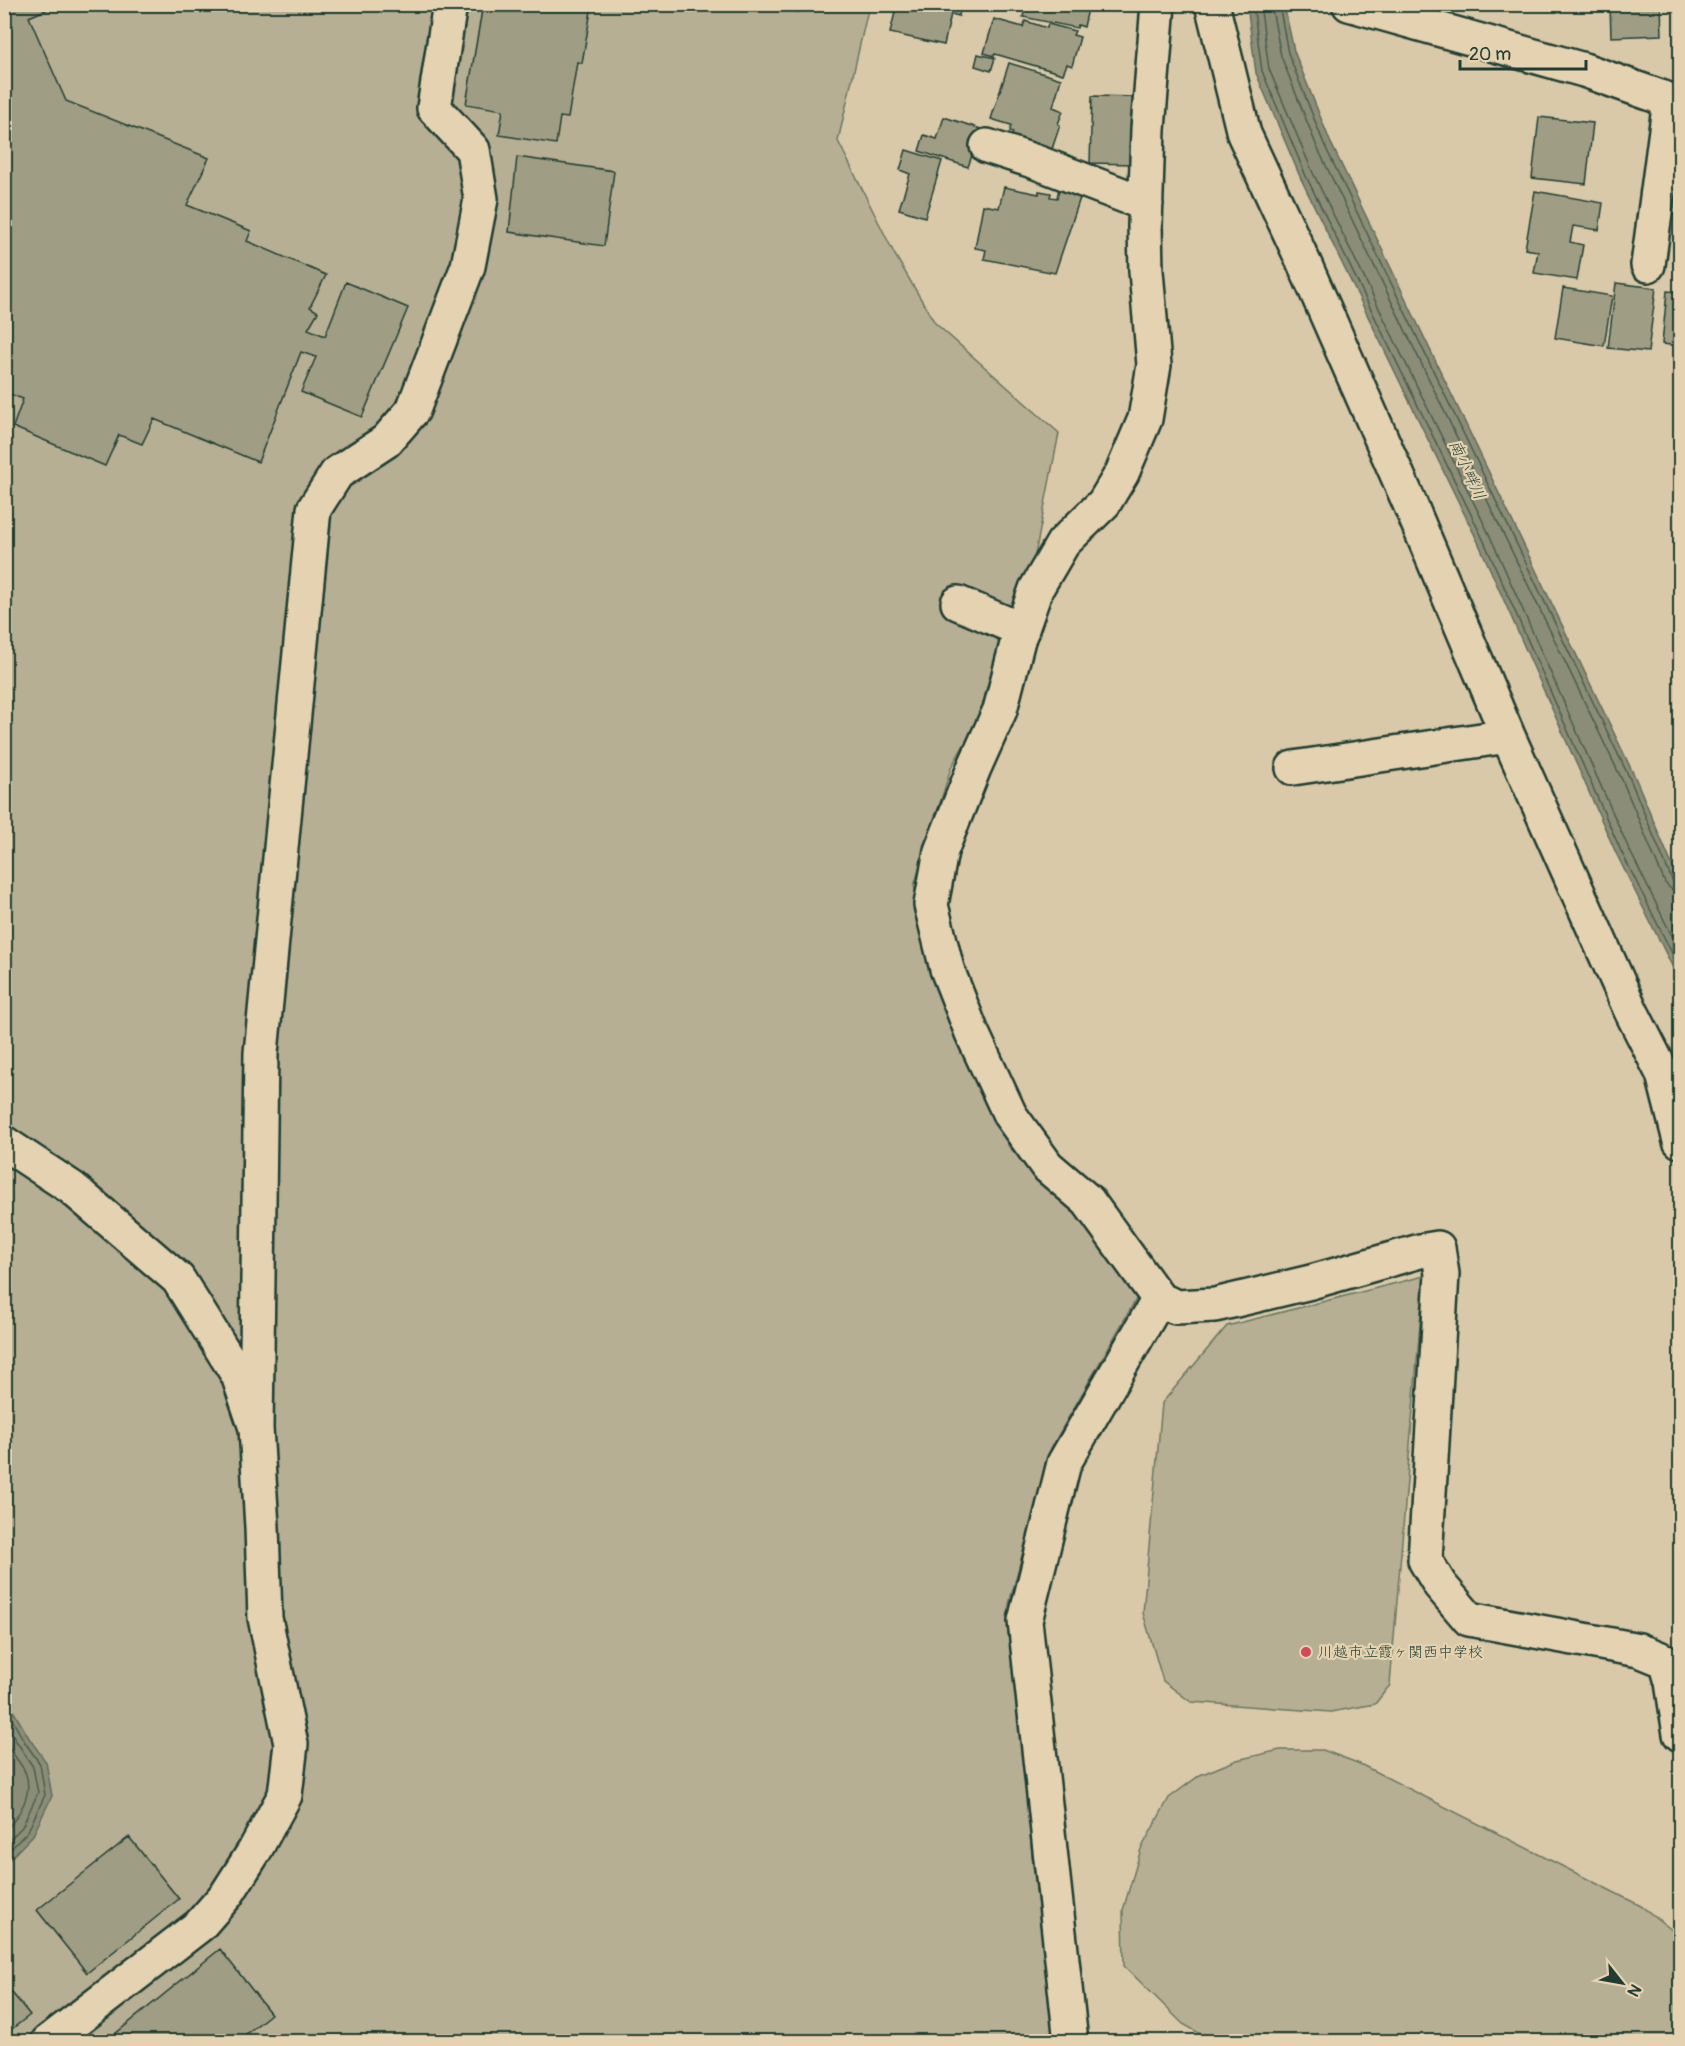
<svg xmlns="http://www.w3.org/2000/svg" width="1685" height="2046" font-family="Pangolin,'Klee One',sans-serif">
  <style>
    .green { fill: #b6af93; stroke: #6a7664; stroke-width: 1.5 }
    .water { fill: #8b8d77; stroke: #606d5c; stroke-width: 1.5 }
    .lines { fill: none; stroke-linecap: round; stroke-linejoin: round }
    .shore { stroke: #4a5d4f; stroke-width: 1.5 }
    .building { fill: #9f9e84; stroke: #1f3d34; stroke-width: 1.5 }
    .minor-casing { stroke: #1f3d34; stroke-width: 38 }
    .minor { stroke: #e5d2b0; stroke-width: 33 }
    .poi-dot { fill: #d1495b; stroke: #e5d2b0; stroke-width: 2 }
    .labels { text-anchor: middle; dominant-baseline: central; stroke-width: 4.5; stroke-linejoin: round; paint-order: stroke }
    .poi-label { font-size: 15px; fill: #1f3d34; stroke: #e5d2b0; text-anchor: start }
    .water-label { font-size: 16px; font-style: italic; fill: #2f493e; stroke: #e5d2b0 }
  </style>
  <rect width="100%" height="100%" fill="#d9c9a8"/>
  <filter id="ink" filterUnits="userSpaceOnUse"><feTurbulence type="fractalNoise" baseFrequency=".0167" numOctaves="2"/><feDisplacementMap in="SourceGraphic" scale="12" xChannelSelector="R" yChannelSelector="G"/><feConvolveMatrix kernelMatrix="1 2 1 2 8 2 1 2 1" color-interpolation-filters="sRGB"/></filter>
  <g filter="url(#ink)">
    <!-- green -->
    <path class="green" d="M 5,5 L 869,5 L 838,141 L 895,255 L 935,323 L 1059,433 L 1034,560 L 1000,648 L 985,706 L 951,768 L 914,886 L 943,988 L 1009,1147 L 1090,1228 L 1140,1292 L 1051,1448 L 1009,1604 L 1033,1864 L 1055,2041 L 5,2042 Z
      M 1424,1276 L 1390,1685 L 1375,1704 L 1331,1712 L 1191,1702 L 1163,1681 L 1143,1613 L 1162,1403 L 1227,1326 Z
      M 1280,1750 L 1323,1750 L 1360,1764 L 1641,1906 L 1673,1931 L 1680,1943 L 1680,2041 L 1215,2042 L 1183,2024 L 1124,1966 L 1123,1910 L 1141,1849 L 1169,1798 L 1200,1775 L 1237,1760 Z"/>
    <!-- water -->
    <path class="water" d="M 1247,5 L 1284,5 L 1294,51 L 1330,141 L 1635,777 L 1680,884 L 1680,982 L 1616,853 L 1478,542 L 1301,179 L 1256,73 Z
      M 4,1684 L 11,1707 L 29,1738 L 46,1762 L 52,1796 L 33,1835 L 5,1864 Z"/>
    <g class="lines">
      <!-- shore -->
      <path class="shore" d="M 1253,4 L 1262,71 L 1306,176 L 1483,539 L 1621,851 L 1680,969
        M 1260,4 L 1269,69 L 1313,173 L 1490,536 L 1628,847 L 1680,952
        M 1271,4 L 1281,56 L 1317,147 L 1623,782 L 1665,883 L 1671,889 L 1680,891
        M 1279,4 L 1288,53 L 1324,144 L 1630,779 L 1672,880 L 1676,883 L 1680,884
        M 4,1705 L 24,1741 L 40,1764 L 45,1795 L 28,1831 L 4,1856
        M 4,1722 L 33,1767 L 38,1793 L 22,1827 L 4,1845
        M 4,1740 C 10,1750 17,1759 23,1768 C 36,1790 20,1816 4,1832"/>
    </g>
    <!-- building -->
    <path class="building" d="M 4,4 L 60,4 L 29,17 L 66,101 L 209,158 L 187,205 L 251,231 L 247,241 L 326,275 L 310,307 L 318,312 L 308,329 L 325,336 L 346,282 L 408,308 L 362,417 L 301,392 L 316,357 L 301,352 L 258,462 L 154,419 L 142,444 L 119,435 L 105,466 L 13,427 L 23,399 L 4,392 Z
      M 483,4 L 592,5 L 582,63 L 577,62 L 568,118 L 560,117 L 556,144 L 499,135 L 503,110 L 466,104 Z
      M 754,4 L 799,4 L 798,12 Z
      M 897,4 L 961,4 L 959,16 L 951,14 L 944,45 L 890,33 Z
      M 1026,4 L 1089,4 L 1084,27 L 1078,25 L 1077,28 L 1023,17 Z
      M 1610,4 L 1661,4 L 1662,35 L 1611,37 Z
      M 994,19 L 1023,27 L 1025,21 L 1047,28 L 1048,24 L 1075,31 L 1073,35 L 1080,37 L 1072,66 L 1067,64 L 1063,74 L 995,54 L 994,56 L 984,53 Z
      M 978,54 L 995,58 L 991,71 L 975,66 Z
      M 1009,63 L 1061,79 L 1053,107 L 1063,111 L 1058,124 L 1060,125 L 1051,152 L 1011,139 L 1013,132 L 1010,131 L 1011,125 L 991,119 Z
      M 1092,96 L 1135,97 L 1132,164 L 1090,163 Z
      M 944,117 L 981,129 L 968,167 L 919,151 L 924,135 L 937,139 Z
      M 1539,117 L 1593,123 L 1586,184 L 1532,178 Z
      M 906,150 L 942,161 L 925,217 L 899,209 L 910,174 L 900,170 Z
      M 517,157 L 614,171 L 604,246 L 509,232 Z
      M 1677,186 L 1680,186 L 1680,201 L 1675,201 Z
      M 1004,187 L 1039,194 L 1039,191 L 1051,193 L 1050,197 L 1057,198 L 1059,188 L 1081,195 L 1055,273 L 984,259 L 986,250 L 975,248 L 983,205 L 999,208 Z
      M 1535,191 L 1603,203 L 1599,230 L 1573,226 L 1570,242 L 1583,245 L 1577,280 L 1534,273 L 1538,251 L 1525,249 Z
      M 1680,271 L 1680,346 L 1662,344 L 1667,291 L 1679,292 Z
      M 1616,283 L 1656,288 L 1648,352 L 1608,348 Z
      M 1563,288 L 1612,296 L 1604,346 L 1555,338 Z
      M 129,1837 L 179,1899 L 87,1973 L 37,1910 Z
      M 220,1949 L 271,2014 L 236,2042 L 105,2042 Z
      M 4,1983 L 30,2015 L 4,2035 Z"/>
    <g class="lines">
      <defs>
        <path id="minor" d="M 1158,4 L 1148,129 L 1145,226 L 1146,271 L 1154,365 L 1145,419 L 1122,473 L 1104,503 L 1063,543 L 1036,589 L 1018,640 L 1000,710 L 974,768 L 941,851 L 931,905 L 947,969 L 972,1033 L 1010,1115 L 1047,1166 L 1088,1201 L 1159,1299 L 1176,1307 L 1215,1305 L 1311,1282 L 1420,1251 L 1438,1248 L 1442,1274 L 1425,1560 L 1440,1585 L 1469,1619 L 1639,1650 L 1666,1661 L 1672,1682 L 1680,1734
          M 1212,4 L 1244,134 L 1304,263 L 1407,497 L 1508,736 L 1631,1011 L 1663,1074 L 1680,1141
          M 1349,4 L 1584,70 L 1680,104
          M 987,146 L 1036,162 L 1146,204
          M 1648,265 L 1670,100
          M 958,603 L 1022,630
          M 1293,768 L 1508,736
          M 4,1143 L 72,1188 L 178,1279 L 238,1375 L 256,1428 L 262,1527 L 265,1618 L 291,1744 L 285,1795 L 255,1850 L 227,1894 L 200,1925 L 48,2042
          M 256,1428 L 261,1053 L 314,509 L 337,473 L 386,441 L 413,410 L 468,266 L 481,199 L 473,150 L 434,108 L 450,4
          M 1071,2042 L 1025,1621 L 1064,1463 L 1159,1299"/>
      </defs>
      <!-- minor casing -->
      <use href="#minor" class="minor-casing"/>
      <!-- minor -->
      <use href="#minor" class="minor"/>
    </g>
  </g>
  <!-- markers -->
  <circle class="poi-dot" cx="1306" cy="1652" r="6"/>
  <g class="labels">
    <!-- poi labels -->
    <g class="poi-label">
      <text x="1318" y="1652">川越市立霞ヶ関西中学校</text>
    </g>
    <!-- water labels -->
    <g class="water-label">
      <text transform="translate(1467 470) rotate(65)">南小畔川</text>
    </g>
  </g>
  <!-- margin -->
  <rect width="1685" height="2046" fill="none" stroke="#e5d2b0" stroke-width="24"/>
  <rect x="12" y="12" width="1661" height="2022" fill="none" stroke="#1f3d34" stroke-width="2" filter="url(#ink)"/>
  <!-- north arrow -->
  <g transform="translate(1622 1983) rotate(121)" stroke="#e5d2b0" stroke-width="4.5" paint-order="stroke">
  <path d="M0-4.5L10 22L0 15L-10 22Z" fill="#1f3d34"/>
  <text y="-9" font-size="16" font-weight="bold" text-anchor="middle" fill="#1f3d34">N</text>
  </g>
  <!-- scale -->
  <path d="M1460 60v9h126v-9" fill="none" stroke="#1f3d34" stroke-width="3"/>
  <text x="1469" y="60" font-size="18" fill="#1f3d34" stroke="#e5d2b0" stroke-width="4.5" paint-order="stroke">20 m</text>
</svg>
